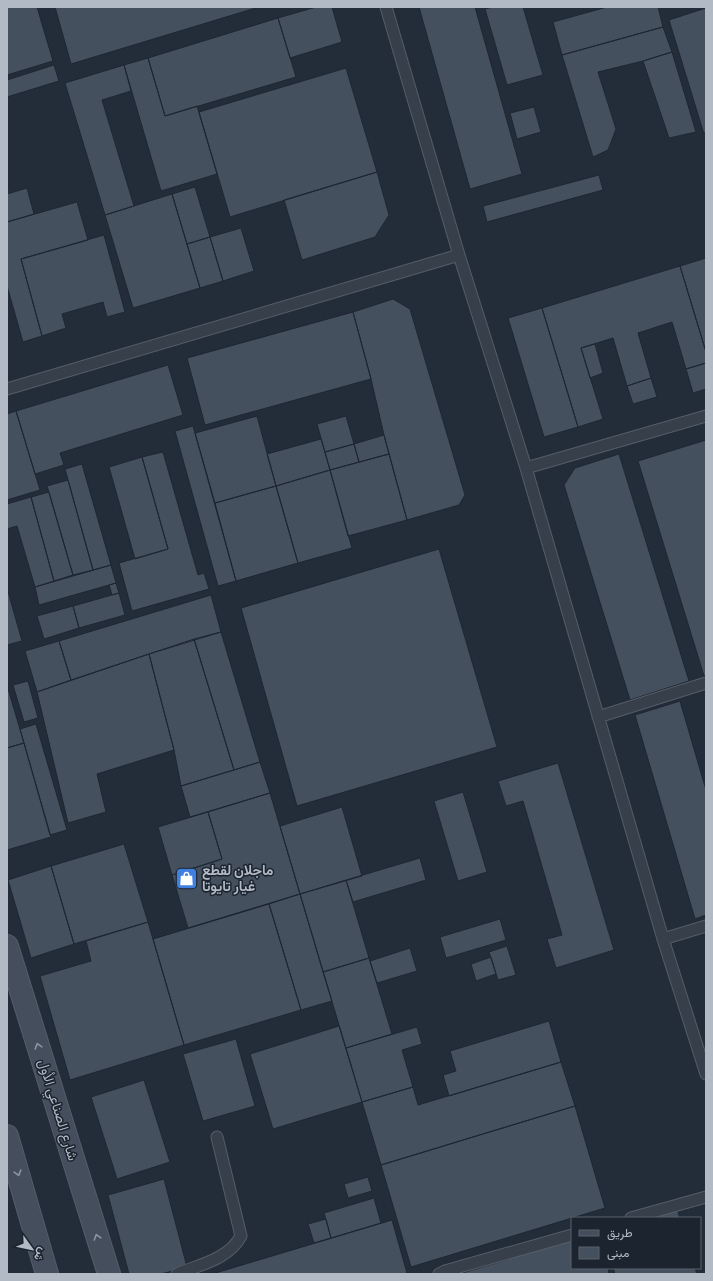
<svg xmlns="http://www.w3.org/2000/svg" width="713" height="1281" font-family="'Fira Sans Condensed',Vazirmatn,sans-serif">
  <style>
    .building { fill: #44505e; stroke: #1e2631 }
    .lines { fill: none; stroke-linecap: round; stroke-linejoin: round }
    .lane-casing { stroke: #555d68; stroke-width: 13 }
    .secondary-casing { stroke: #555d68; stroke-width: 24 }
    .lane { stroke: #373f4a; stroke-width: 11 }
    .secondary { stroke: #454e5d; stroke-width: 22 }
    .oneway { stroke: #8c94a1 }
    .labels { text-anchor: middle; dominant-baseline: central; stroke-width: 3; stroke-linejoin: round; paint-order: stroke }
    .poi-label { font-size: 14px; font-weight: bold; fill: #b2bac6; stroke: #1c242f; text-anchor: start }
    .street-label { font-size: 14px; fill: #b2bac6; stroke: #1c242f }
  </style>
  <rect width="100%" height="100%" fill="#232d39"/>
  <!-- building -->
  <path class="building" d="M 7,7 L 37,7 L 53,61 L 7,75 Z
    M 55,7 L 259,7 L 71,64 Z
    M 316,7 L 332,7 L 342,42 L 290,58 L 278,18 Z
    M 419,7 L 475,7 L 522,174 L 470,189 Z
    M 493,7 L 523,7 L 543,75 L 507,85 L 485,9 Z
    M 607,7 L 658,7 L 663,27 L 562,55 L 553,22 Z
    M 706,8 L 706,131 L 704,134 L 669,20 Z
    M 278,18 L 296,77 L 165,116 L 148,58 Z
    M 663,27 L 672,52 L 643,61 L 598,72 L 616,129 L 608,150 L 593,157 L 562,55 Z
    M 672,52 L 696,132 L 669,138 L 643,61 Z
    M 148,58 L 165,116 L 197,106 L 217,174 L 161,191 L 124,65 Z
    M 54,65 L 59,81 L 7,97 L 7,80 Z
    M 124,65 L 131,91 L 102,100 L 134,206 L 105,215 L 65,83 Z
    M 346,68 L 377,172 L 230,217 L 199,112 Z
    M 534,107 L 541,132 L 517,139 L 510,113 Z
    M 377,172 L 389,215 L 375,237 L 302,260 L 284,200 Z
    M 599,175 L 603,190 L 487,222 L 483,206 Z
    M 195,187 L 210,237 L 187,244 L 172,194 Z
    M 27,188 L 34,214 L 7,222 L 7,194 Z
    M 172,194 L 200,288 L 133,308 L 105,215 Z
    M 77,202 L 88,240 L 21,259 L 42,336 L 23,342 L 7,286 L 7,222 Z
    M 241,228 L 254,271 L 223,281 L 210,237 Z
    M 104,235 L 125,312 L 107,317 L 103,302 L 62,314 L 66,328 L 42,336 L 21,259 Z
    M 210,237 L 223,281 L 200,288 L 187,244 Z
    M 706,258 L 706,352 L 680,266 Z
    M 680,266 L 706,352 L 706,363 L 686,369 L 672,322 L 638,333 L 651,378 L 627,386 L 613,338 L 581,348 L 603,419 L 578,427 L 542,308 Z
    M 393,299 L 410,309 L 465,495 L 459,505 L 407,520 L 384,435 L 371,379 L 353,312 Z
    M 542,308 L 578,427 L 544,437 L 508,318 Z
    M 353,312 L 371,379 L 205,425 L 187,358 Z
    M 595,344 L 603,373 L 590,378 L 581,348 Z
    M 706,363 L 706,389 L 693,393 L 686,369 Z
    M 168,365 L 183,415 L 60,453 L 64,465 L 35,474 L 16,411 Z
    M 651,378 L 657,397 L 633,404 L 627,386 Z
    M 16,411 L 40,490 L 7,500 L 7,414 Z
    M 257,416 L 276,486 L 215,503 L 195,433 Z
    M 346,416 L 354,444 L 325,452 L 317,424 Z
    M 193,426 L 236,581 L 218,586 L 175,431 Z
    M 384,435 L 389,454 L 359,462 L 354,444 Z
    M 321,439 L 330,470 L 276,486 L 267,454 Z
    M 706,440 L 706,675 L 704,676 L 638,461 Z
    M 354,444 L 359,462 L 330,470 L 325,452 Z
    M 163,452 L 198,575 L 204,573 L 209,589 L 132,611 L 119,563 L 168,549 L 142,457 Z
    M 389,454 L 407,520 L 348,536 L 330,470 Z
    M 619,454 L 689,681 L 630,700 L 564,485 L 575,468 Z
    M 142,457 L 168,549 L 135,559 L 109,467 Z
    M 82,464 L 111,565 L 93,570 L 65,469 Z
    M 330,470 L 352,548 L 298,563 L 276,486 Z
    M 68,480 L 93,570 L 73,575 L 47,486 Z
    M 276,486 L 298,563 L 236,581 L 215,503 Z
    M 49,492 L 73,575 L 54,581 L 31,497 Z
    M 31,497 L 54,581 L 35,587 L 17,526 L 7,529 L 7,504 Z
    M 439,549 L 497,747 L 297,806 L 241,608 Z
    M 111,565 L 116,583 L 39,605 L 35,587 Z
    M 116,583 L 119,593 L 112,595 L 109,585 Z
    M 7,588 L 22,641 L 7,645 Z
    M 119,593 L 125,615 L 79,628 L 73,606 Z
    M 211,595 L 221,632 L 149,654 L 71,680 L 59,641 Z
    M 73,606 L 79,628 L 44,639 L 37,616 Z
    M 221,632 L 260,762 L 234,770 L 194,639 Z
    M 194,639 L 234,770 L 181,786 L 174,750 L 149,654 Z
    M 59,641 L 71,680 L 37,692 L 25,651 Z
    M 149,654 L 174,750 L 97,774 L 106,812 L 68,823 L 37,692 Z
    M 28,681 L 38,718 L 24,722 L 13,685 Z
    M 7,685 L 24,743 L 7,748 Z
    M 680,701 L 706,790 L 706,915 L 695,919 L 635,715 Z
    M 36,724 L 67,830 L 50,835 L 20,729 Z
    M 24,743 L 51,837 L 7,850 L 7,748 Z
    M 260,762 L 270,793 L 190,817 L 181,786 Z
    M 558,763 L 614,950 L 556,968 L 547,939 L 562,935 L 523,801 L 506,806 L 498,781 Z
    M 463,792 L 487,872 L 458,881 L 434,801 Z
    M 270,793 L 300,894 L 188,928 L 172,875 L 222,859 L 208,812 Z
    M 342,807 L 362,876 L 300,894 L 280,826 Z
    M 208,812 L 222,859 L 172,875 L 158,827 Z
    M 124,844 L 148,922 L 74,944 L 51,866 Z
    M 420,858 L 426,880 L 353,902 L 346,880 Z
    M 51,866 L 74,944 L 31,958 L 8,880 Z
    M 346,880 L 369,958 L 323,972 L 300,894 Z
    M 300,894 L 332,1001 L 301,1010 L 269,904 Z
    M 269,904 L 301,1010 L 184,1045 L 153,939 Z
    M 500,919 L 506,940 L 446,958 L 440,937 Z
    M 148,922 L 184,1045 L 70,1080 L 40,976 L 91,961 L 86,941 Z
    M 507,946 L 516,975 L 498,980 L 489,952 Z
    M 410,948 L 417,971 L 377,983 L 370,961 Z
    M 491,957 L 496,974 L 476,981 L 471,964 Z
    M 369,958 L 392,1034 L 346,1048 L 323,972 Z
    M 549,1021 L 561,1062 L 449,1096 L 443,1075 L 456,1071 L 450,1051 Z
    M 339,1026 L 362,1102 L 273,1129 L 250,1054 Z
    M 417,1027 L 422,1044 L 402,1050 L 413,1087 L 362,1102 L 346,1048 Z
    M 236,1039 L 255,1106 L 203,1121 L 183,1054 Z
    M 561,1062 L 575,1106 L 381,1165 L 362,1102 L 413,1087 L 418,1105 Z
    M 144,1080 L 170,1162 L 117,1179 L 91,1097 Z
    M 575,1106 L 605,1208 L 411,1267 L 381,1165 Z
    M 368,1177 L 372,1191 L 348,1198 L 344,1184 Z
    M 164,1179 L 187,1267 L 161,1274 L 129,1274 L 108,1195 Z
    M 374,1198 L 381,1223 L 331,1238 L 324,1213 Z
    M 677,1209 L 680,1218 L 646,1218 Z
    M 326,1219 L 331,1238 L 314,1243 L 308,1224 Z
    M 392,1220 L 407,1273 L 403,1274 L 212,1274 Z
    M 572,1240 L 572,1268 L 608,1268 L 609,1274 L 459,1274 Z
    M 613,1268 L 695,1268 L 697,1274 L 615,1274 Z"/>
  <g class="lines">
    <defs>
      <path id="lane" d="M 386,7 L 459,255 L 526,468 L 663,939 L 706,1074
        M 7,389 L 459,255
        M 526,468 L 706,416
        M 598,717 L 706,683
        M 663,939 L 706,926
        M 631,1218 L 706,1197
        M 177,1274 C 199,1265 229,1259 241,1236 L 217,1137
        M 439,1274 L 445,1271 L 572,1235"/>
      <path id="secondary" d="M 7,946 L 109,1274
        M 7,1136 L 47,1274"/>
    </defs>
    <!-- lane casing -->
    <use href="#lane" class="lane-casing"/>
    <!-- secondary casing -->
    <use href="#secondary" class="secondary-casing"/>
    <!-- lane -->
    <use href="#lane" class="lane"/>
    <!-- secondary -->
    <use href="#secondary" class="secondary"/>
  </g>
  <!-- one-way arrows -->
  <defs><path id="oneway-chevron" d="M-2-3.5L2.5 0L-2 3.5" fill="none" stroke-width="1.6" stroke-linecap="round" stroke-linejoin="round"/></defs>
  <g class="oneway">
    <use href="#oneway-chevron" transform="translate(38 1046) rotate(-107)"/>
    <use href="#oneway-chevron" transform="translate(18 1173) rotate(74)"/>
    <use href="#oneway-chevron" transform="translate(97 1237) rotate(-107)"/>
  </g>
  <!-- icons -->
  <defs>
    <symbol id="shop-square" viewBox="-11 -11 22 22"><rect x="-9" y="-9" width="18" height="18" rx="4" fill="#3f7fe0" stroke="#1c242f"/><path d="M-5-2.5h2.3a2.7 3.5 0 0 1 5.4 0H5L5.5 6h-11ZM-1.5-2.5h3a1.5 2.3 0 0 0-3 0Z" fill="#fff"/></symbol>
  </defs>
  <g fill-rule="evenodd">
    <use href="#shop-square" x="174" y="866" width="25" height="25"/>
  </g>
  <g class="labels">
    <!-- poi labels -->
    <g class="poi-label">
      <text x="202" y="870">ماجلان لقطع<tspan x="202" dy="16">غيار تايوتا</tspan></text>
    </g>
    <!-- street labels -->
    <g class="street-label">
      <text transform="translate(58 1110) rotate(73)">شارع الصناعي الأول</text>
    </g>
  </g>
  <!-- border -->
  <rect width="713" height="1281" fill="none" stroke="#b2bac6" stroke-width="16"/>
  <!-- legend -->
  <rect x="571" y="1217" width="130" height="52" fill="#1c242f" stroke="#58606b"/>
  <rect x="579" y="1230" width="20" height="6" fill="#454e5d" stroke="#58606b"/>
  <text x="607" y="1237" font-size="12" fill="#b2bac6">طريق</text>
  <rect x="579" y="1247" width="20" height="12" fill="#44505e" stroke="#58606b"/>
  <text x="607" y="1257" font-size="12" fill="#b2bac6">مبنى</text>
  <!-- north arrow -->
  <g transform="translate(32 1249) rotate(123)" stroke="#1c242f" stroke-width="3" paint-order="stroke">
  <path d="M0-3L7 15L0 10L-7 15Z" fill="#b2bac6"/>
  <text y="-6" font-size="11" font-weight="bold" text-anchor="middle" fill="#b2bac6">ش</text>
  </g>
</svg>
